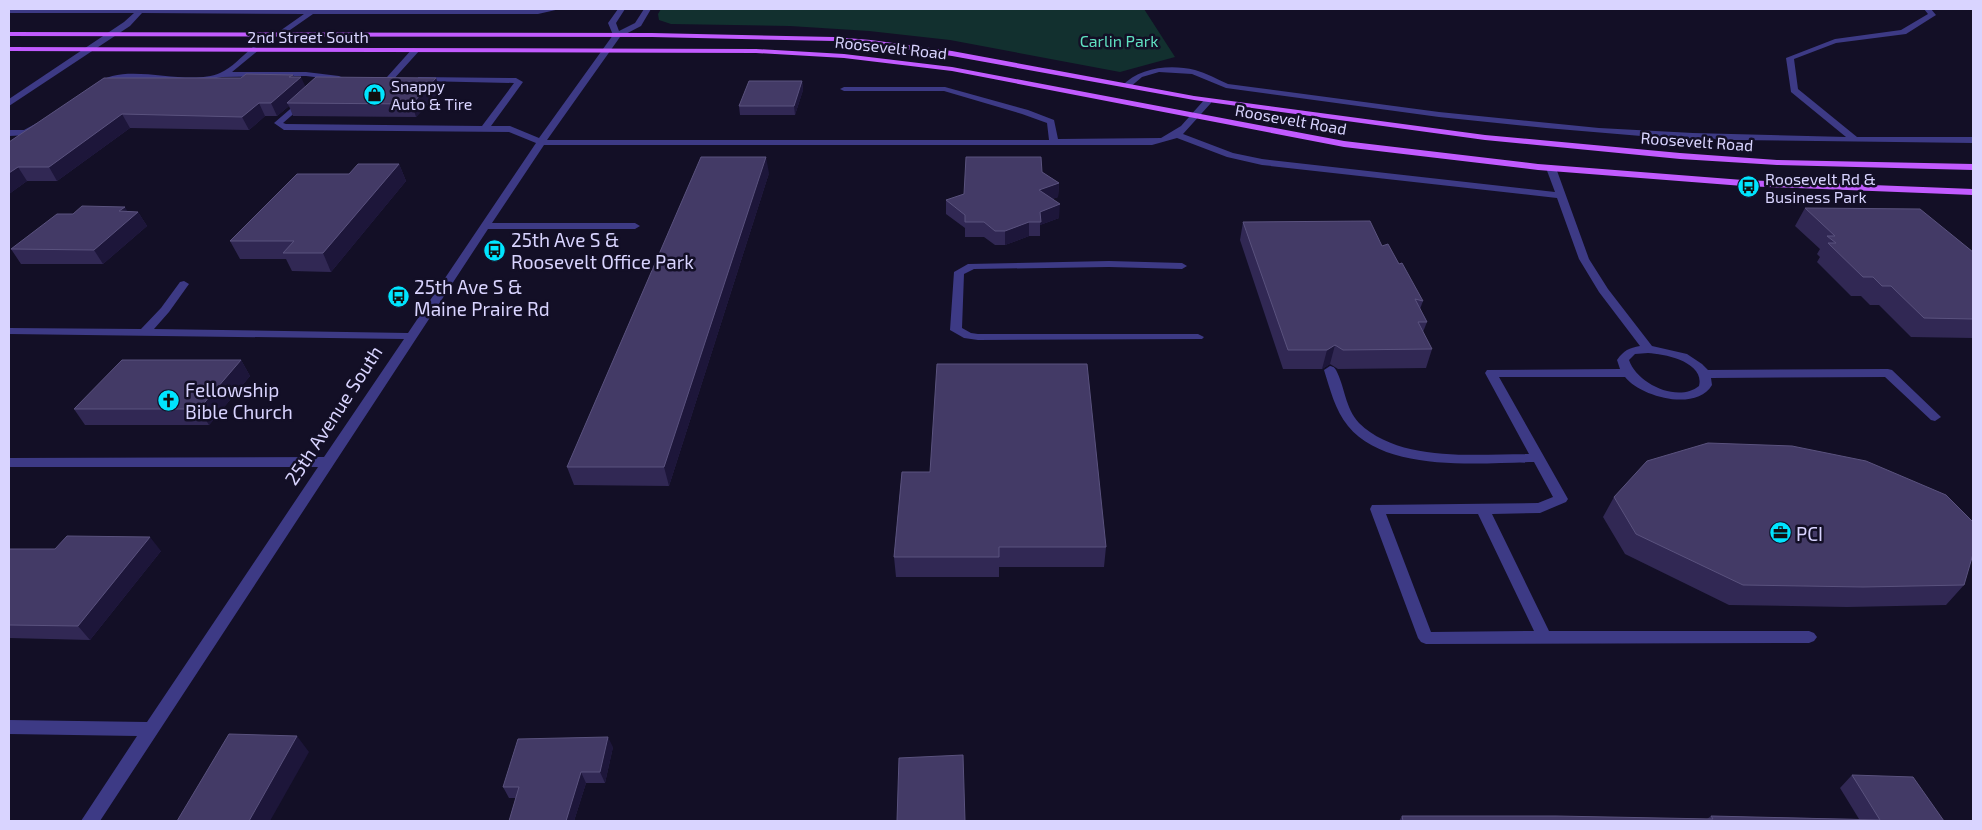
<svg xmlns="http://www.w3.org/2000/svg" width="1982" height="830" font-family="'Exo 2',sans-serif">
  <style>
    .green { fill: #12302f }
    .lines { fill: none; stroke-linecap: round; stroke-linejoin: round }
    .minor { fill: #3d3a85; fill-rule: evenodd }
    .major { fill: #c25bff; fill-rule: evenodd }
    .wall { fill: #312854 }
    .shaded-wall { fill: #1d163a }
    .building { fill: #433a66; stroke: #5a527e }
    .labels { text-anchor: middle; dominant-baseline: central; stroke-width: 5; stroke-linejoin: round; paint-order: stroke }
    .far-street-label { font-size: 16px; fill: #d9d4ff; stroke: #130f26 }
    .far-park-label { font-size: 16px; fill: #5fe0c0; stroke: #130f26 }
    .far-poi-label { font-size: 16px; fill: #d9d4ff; stroke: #130f26; text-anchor: start }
    .poi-label { font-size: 19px; fill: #d9d4ff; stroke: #130f26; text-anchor: start }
    .street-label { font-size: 19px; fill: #d9d4ff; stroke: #130f26 }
  </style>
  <rect width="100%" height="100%" fill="#130f26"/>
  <!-- green -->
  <path class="green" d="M 661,9 L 1144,9 L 1175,57 L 1120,72 L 950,40 L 869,31 L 790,26 L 671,24 L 659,20 L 658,14 Z"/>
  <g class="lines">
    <!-- minor -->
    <path class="minor" d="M 9,9 L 538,10 L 560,9 L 538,14 L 313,14 L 280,37 L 276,35 L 277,33 L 304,14 L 142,13 L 130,26 L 9,106 L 9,99 L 124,22 L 134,13 L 9,13 Z
      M 618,9 L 625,9 L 616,23 L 619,31 L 635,23 L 644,9 L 651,9 L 641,26 L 620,37 L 547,140 L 1049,140 L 1047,123 L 1022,114 L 944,91 L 844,91 L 840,89 L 844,87 L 945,87 L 1028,110 L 1054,120 L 1058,139 L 1161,138 L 1181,126 L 1205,99 L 1211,99 L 1211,103 L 1183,134 L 1233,153 L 1262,159 L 1555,192 L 1546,168 L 1551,165 L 1556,168 L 1589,259 L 1608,289 L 1652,346 L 1687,354 L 1702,364 L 1708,370 L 1888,369 L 1892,370 L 1941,417 L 1935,421 L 1931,420 L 1885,377 L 1711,378 L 1712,385 C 1696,412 1641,397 1625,377 L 1499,377 L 1568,499 L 1566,502 L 1540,513 L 1492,514 L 1549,631 L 1809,631 L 1814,633 L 1817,637 L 1814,641 L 1809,643 L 1426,644 L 1421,642 L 1418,638 L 1370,509 L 1372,505 L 1538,503 L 1553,497 L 1534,462 C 1480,463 1386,473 1348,426 C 1335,410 1330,389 1324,370 L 1330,366 C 1334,367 1334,367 1336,370 C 1345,387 1345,408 1359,423 C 1400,463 1476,454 1529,454 L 1485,373 L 1487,370 L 1620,369 L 1617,360 C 1624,350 1629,348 1640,346 L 1599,292 L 1579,259 L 1557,198 L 1262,165 L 1227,157 L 1177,138 L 1152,145 L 544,145 L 492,223 L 635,223 L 640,226 L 635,229 L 488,229 L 100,821 L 81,821 L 137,736 L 9,734 L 9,720 L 147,722 L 318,467 L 9,467 L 9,458 L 324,457 L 404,339 L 9,334 L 9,328 L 141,329 L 161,308 L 180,282 L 184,281 L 189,284 L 169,312 L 154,329 L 408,333 L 536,143 L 509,132 L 284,130 L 274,123 L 303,98 L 307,101 L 306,103 L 283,123 L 286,124 L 482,126 L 514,83 L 421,81 L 418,81 L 418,77 L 516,78 L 523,82 L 491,126 L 510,126 L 539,138 L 613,35 L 608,23 ZM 1648,353 C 1665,354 1705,362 1699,386 C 1678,403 1637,384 1629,360 L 1635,354 ZM 1386,514 L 1478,514 L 1534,631 L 1431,632 Z
      M 1924,9 L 1931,9 L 1936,15 L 1906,34 L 1836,43 L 1794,59 L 1798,89 L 1857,137 L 1973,137 L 1973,143 L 1733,140 L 1653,137 L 1546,128 L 1439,117 L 1226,88 L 1192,74 L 1159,72 L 1142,77 L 1129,88 L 1122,86 C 1139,67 1171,64 1195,70 C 1206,73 1217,79 1228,84 L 1439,112 L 1599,128 L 1693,133 L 1846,137 L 1791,92 L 1786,58 L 1835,39 L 1901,30 L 1928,14 Z
      M 253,47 L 260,49 L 232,72 L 306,72 L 339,76 L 343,78 L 339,80 L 306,76 L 222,77 L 194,82 L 126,79 L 114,81 L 99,87 L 95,85 C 124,59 185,88 220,73 C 232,68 242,56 253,47 Z
      M 413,48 L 420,50 L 392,81 L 371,81 L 371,77 L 387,77 Z
      M 37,123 L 41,126 L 29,135 L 9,136 L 9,130 L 24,130 Z
      M 1109,261 L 1182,263 L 1187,266 L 1182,269 L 1109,267 L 974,269 L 964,274 L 962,328 L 971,333 L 978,334 L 1198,334 L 1204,337 L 1202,339 L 978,340 L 964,338 L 950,330 L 954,272 L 968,264 Z"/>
    <!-- major -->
    <path class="major" d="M 9,32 L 652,33 L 834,37 L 871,40 L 952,51 L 1194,96 L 1485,135 L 1680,153 L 1777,160 L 1973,164 L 1973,170 L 1777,165 L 1680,159 L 1485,140 L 1194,100 L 952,56 L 871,44 L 834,41 L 652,37 L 9,36 Z
      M 9,47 L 756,49 L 844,54 L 952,67 L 1344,141 L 1538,164 L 1743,180 L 1973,189 L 1973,195 L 1743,186 L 1538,170 L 1344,147 L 952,71 L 844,58 L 756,53 L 9,51 Z"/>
  </g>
  <!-- wall -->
  <path class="wall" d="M 293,75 L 294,77 L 306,87 L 436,78 L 440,91 L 416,117 L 293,116 L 289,106 L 277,116 L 265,116 L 249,130 L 130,128 L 57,181 L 27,181 L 9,194 L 9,142 L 241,78 Z
    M 802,81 L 803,90 L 795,115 L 740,115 L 739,106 Z
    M 399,164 L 406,181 L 331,272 L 292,271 L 286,259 L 240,259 L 230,241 L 349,174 Z
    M 1042,172 L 1059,183 L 1058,197 L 1052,199 L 1059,218 L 1040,225 L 1040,236 L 1029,236 L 1005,245 L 995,245 L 984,237 L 965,237 L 965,228 L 946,214 L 946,200 Z
    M 769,173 L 669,486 L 574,485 L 567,467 Z
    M 1805,208 L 1973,252 L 1973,338 L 1911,337 L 1879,305 L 1870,305 L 1861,296 L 1851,296 L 1817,262 L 1820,257 L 1817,254 L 1820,249 L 1795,226 Z
    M 127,211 L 138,212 L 147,226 L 103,264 L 21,264 L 11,249 L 73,214 Z
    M 1243,222 L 1382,246 L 1399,264 L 1423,301 L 1420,309 L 1427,322 L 1423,332 L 1432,349 L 1426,368 L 1338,369 L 1330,364 L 1322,369 L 1283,369 L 1240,240 Z
    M 241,360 L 250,376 L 209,425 L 85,425 L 74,409 Z
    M 902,472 L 1106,547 L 1104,567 L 999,567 L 999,577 L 896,577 L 894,557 Z
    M 1614,497 L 1964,585 L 1946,605 L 1847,607 L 1729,605 L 1625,554 L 1603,517 Z
    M 9,549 L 161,551 L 90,640 L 9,638 Z
    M 613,747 L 605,783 L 586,783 L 574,821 L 509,821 L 516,798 L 509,798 L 503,787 Z
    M 1852,775 L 1944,821 L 1399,821 L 1402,816 L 1707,819 L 1711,816 L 1859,819 L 1840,788 Z"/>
  <!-- shaded-wall -->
  <path class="shaded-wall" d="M 293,75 L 296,82 L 301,77 L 307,90 L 287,103 L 289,106 L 277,116 L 271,103 L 289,77 Z
    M 436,78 L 440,91 L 416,117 L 412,104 Z
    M 802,81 L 803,90 L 795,115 L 794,106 Z
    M 259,103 L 265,116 L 249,130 L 242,117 Z
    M 122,114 L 130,128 L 57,181 L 49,167 Z
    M 766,157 L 769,173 L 669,486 L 664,467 Z
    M 399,164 L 406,181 L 331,272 L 323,253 Z
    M 18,167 L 27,181 L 9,194 L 9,173 Z
    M 1059,183 L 1058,197 L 1039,204 L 1039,190 Z
    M 1060,204 L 1059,218 L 1040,225 L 1040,212 Z
    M 125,207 L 131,218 L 138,212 L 147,226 L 103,264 L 94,250 L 119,211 Z
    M 1029,222 L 1029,236 L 1005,245 L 1005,231 Z
    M 1335,345 L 1330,364 L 1322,369 L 1327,350 Z
    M 241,360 L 250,376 L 209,425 L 199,409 Z
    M 150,537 L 161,551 L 90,640 L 78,626 Z
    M 297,736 L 309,752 L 270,821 L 249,821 Z
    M 608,737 L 613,747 L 605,783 L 600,772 Z
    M 581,772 L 586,783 L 574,821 L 566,821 Z"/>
  <!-- building -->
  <path class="building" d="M 246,74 L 293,75 L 289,77 L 301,77 L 271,103 L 259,103 L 242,117 L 122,114 L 49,167 L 18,167 L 9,173 L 9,142 L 104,78 L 241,78 Z
    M 316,77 L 436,78 L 412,104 L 287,103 Z
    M 749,81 L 802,81 L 794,106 L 739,106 Z
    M 701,157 L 766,157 L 664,467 L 567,467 Z
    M 966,157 L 1041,157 L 1042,172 L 1059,183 L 1039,190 L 1060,204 L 1040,212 L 1041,222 L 1029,222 L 1005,231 L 995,231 L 984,222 L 965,222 L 965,215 L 946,200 L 964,194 Z
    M 358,164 L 399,164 L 323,253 L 283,253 L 294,241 L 230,241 L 297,174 L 349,174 Z
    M 82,206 L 125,207 L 119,211 L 138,212 L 94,250 L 11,249 L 57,214 L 73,214 Z
    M 1805,208 L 1920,209 L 1973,252 L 1973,319 L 1924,318 L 1891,286 L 1882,286 L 1873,277 L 1863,277 L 1828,243 L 1836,243 L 1827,236 L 1835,236 Z
    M 1370,221 L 1382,246 L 1388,244 L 1399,264 L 1402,263 L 1423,301 L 1415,299 L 1427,322 L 1418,322 L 1432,349 L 1343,350 L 1335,345 L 1327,350 L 1288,350 L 1243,222 Z
    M 122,360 L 241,360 L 199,409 L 74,409 Z
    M 937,364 L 1087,364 L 1106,547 L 999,547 L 999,557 L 894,557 L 902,472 L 930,472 Z
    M 1708,443 L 1792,446 L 1866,461 L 1946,495 L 1973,522 L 1973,554 L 1964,585 L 1863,587 L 1743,585 L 1636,534 L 1614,497 L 1647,461 Z
    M 67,536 L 150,537 L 78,626 L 9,625 L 9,549 L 55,549 Z
    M 229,734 L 297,736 L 249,821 L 177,821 Z
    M 608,737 L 600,772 L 581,772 L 566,821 L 509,821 L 519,787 L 503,787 L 518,739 Z
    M 963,755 L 965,821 L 897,821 L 899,758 Z
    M 1852,775 L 1913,777 L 1944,821 L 1403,821 L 1402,816 L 1556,816 L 1713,819 L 1711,816 L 1880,820 Z"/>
  <!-- icons -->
  <defs>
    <symbol id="shop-disc" viewBox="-11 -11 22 22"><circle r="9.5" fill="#00e5ff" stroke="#130f26"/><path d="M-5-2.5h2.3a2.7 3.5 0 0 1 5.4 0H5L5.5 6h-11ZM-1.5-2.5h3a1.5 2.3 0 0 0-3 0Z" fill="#111"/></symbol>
    <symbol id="bus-disc" viewBox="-11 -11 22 22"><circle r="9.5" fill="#00e5ff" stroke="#130f26"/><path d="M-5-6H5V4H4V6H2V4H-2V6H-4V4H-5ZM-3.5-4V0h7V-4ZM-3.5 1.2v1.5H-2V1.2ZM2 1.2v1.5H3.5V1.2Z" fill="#111"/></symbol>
    <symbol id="church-disc" viewBox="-11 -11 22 22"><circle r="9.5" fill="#00e5ff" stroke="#130f26"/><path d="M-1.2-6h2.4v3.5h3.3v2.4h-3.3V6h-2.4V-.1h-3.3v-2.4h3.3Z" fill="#111"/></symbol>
    <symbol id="office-disc" viewBox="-11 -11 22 22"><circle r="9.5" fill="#00e5ff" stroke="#130f26"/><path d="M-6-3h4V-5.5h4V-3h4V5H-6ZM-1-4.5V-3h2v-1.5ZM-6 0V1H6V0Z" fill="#111"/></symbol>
  </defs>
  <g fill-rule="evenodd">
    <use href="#shop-disc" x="362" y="82" width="25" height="25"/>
    <use href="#bus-disc" x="1736" y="174" width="25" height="25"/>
    <use href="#bus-disc" x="482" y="238" width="25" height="25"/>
    <use href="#bus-disc" x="386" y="284" width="25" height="25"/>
    <use href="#church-disc" x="156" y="388" width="25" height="25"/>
    <use href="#office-disc" x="1768" y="520" width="25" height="25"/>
  </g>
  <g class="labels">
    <!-- far-street labels -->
    <g class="far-street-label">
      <text x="308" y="36">2nd Street South</text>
      <text transform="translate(891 47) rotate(6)">Roosevelt Road</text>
      <text transform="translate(1291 119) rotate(10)">Roosevelt Road</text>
      <text transform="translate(1697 141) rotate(4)">Roosevelt Road</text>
    </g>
    <!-- far-park labels -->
    <g class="far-park-label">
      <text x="1119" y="40">Carlin Park</text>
    </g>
    <!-- far-poi labels -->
    <g class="far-poi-label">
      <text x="391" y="85">Snappy<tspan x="391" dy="18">Auto &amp; Tire</tspan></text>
      <text x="1765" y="178">Roosevelt Rd &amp;<tspan x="1765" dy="18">Business Park</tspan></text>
    </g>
    <!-- poi labels -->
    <g class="poi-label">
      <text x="511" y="239">25th Ave S &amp;<tspan x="511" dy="22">Roosevelt Office Park</tspan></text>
      <text x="414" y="286">25th Ave S &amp;<tspan x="414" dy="22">Maine Praire Rd</tspan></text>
      <text x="185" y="389">Fellowship<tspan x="185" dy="22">Bible Church</tspan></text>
      <text x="1796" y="533">PCI</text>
    </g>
    <!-- street labels -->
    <g class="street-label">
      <text transform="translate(333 415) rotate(-57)">25th Avenue South</text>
    </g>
  </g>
  <!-- border -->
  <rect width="1982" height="830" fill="none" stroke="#d9d4ff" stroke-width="20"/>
</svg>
